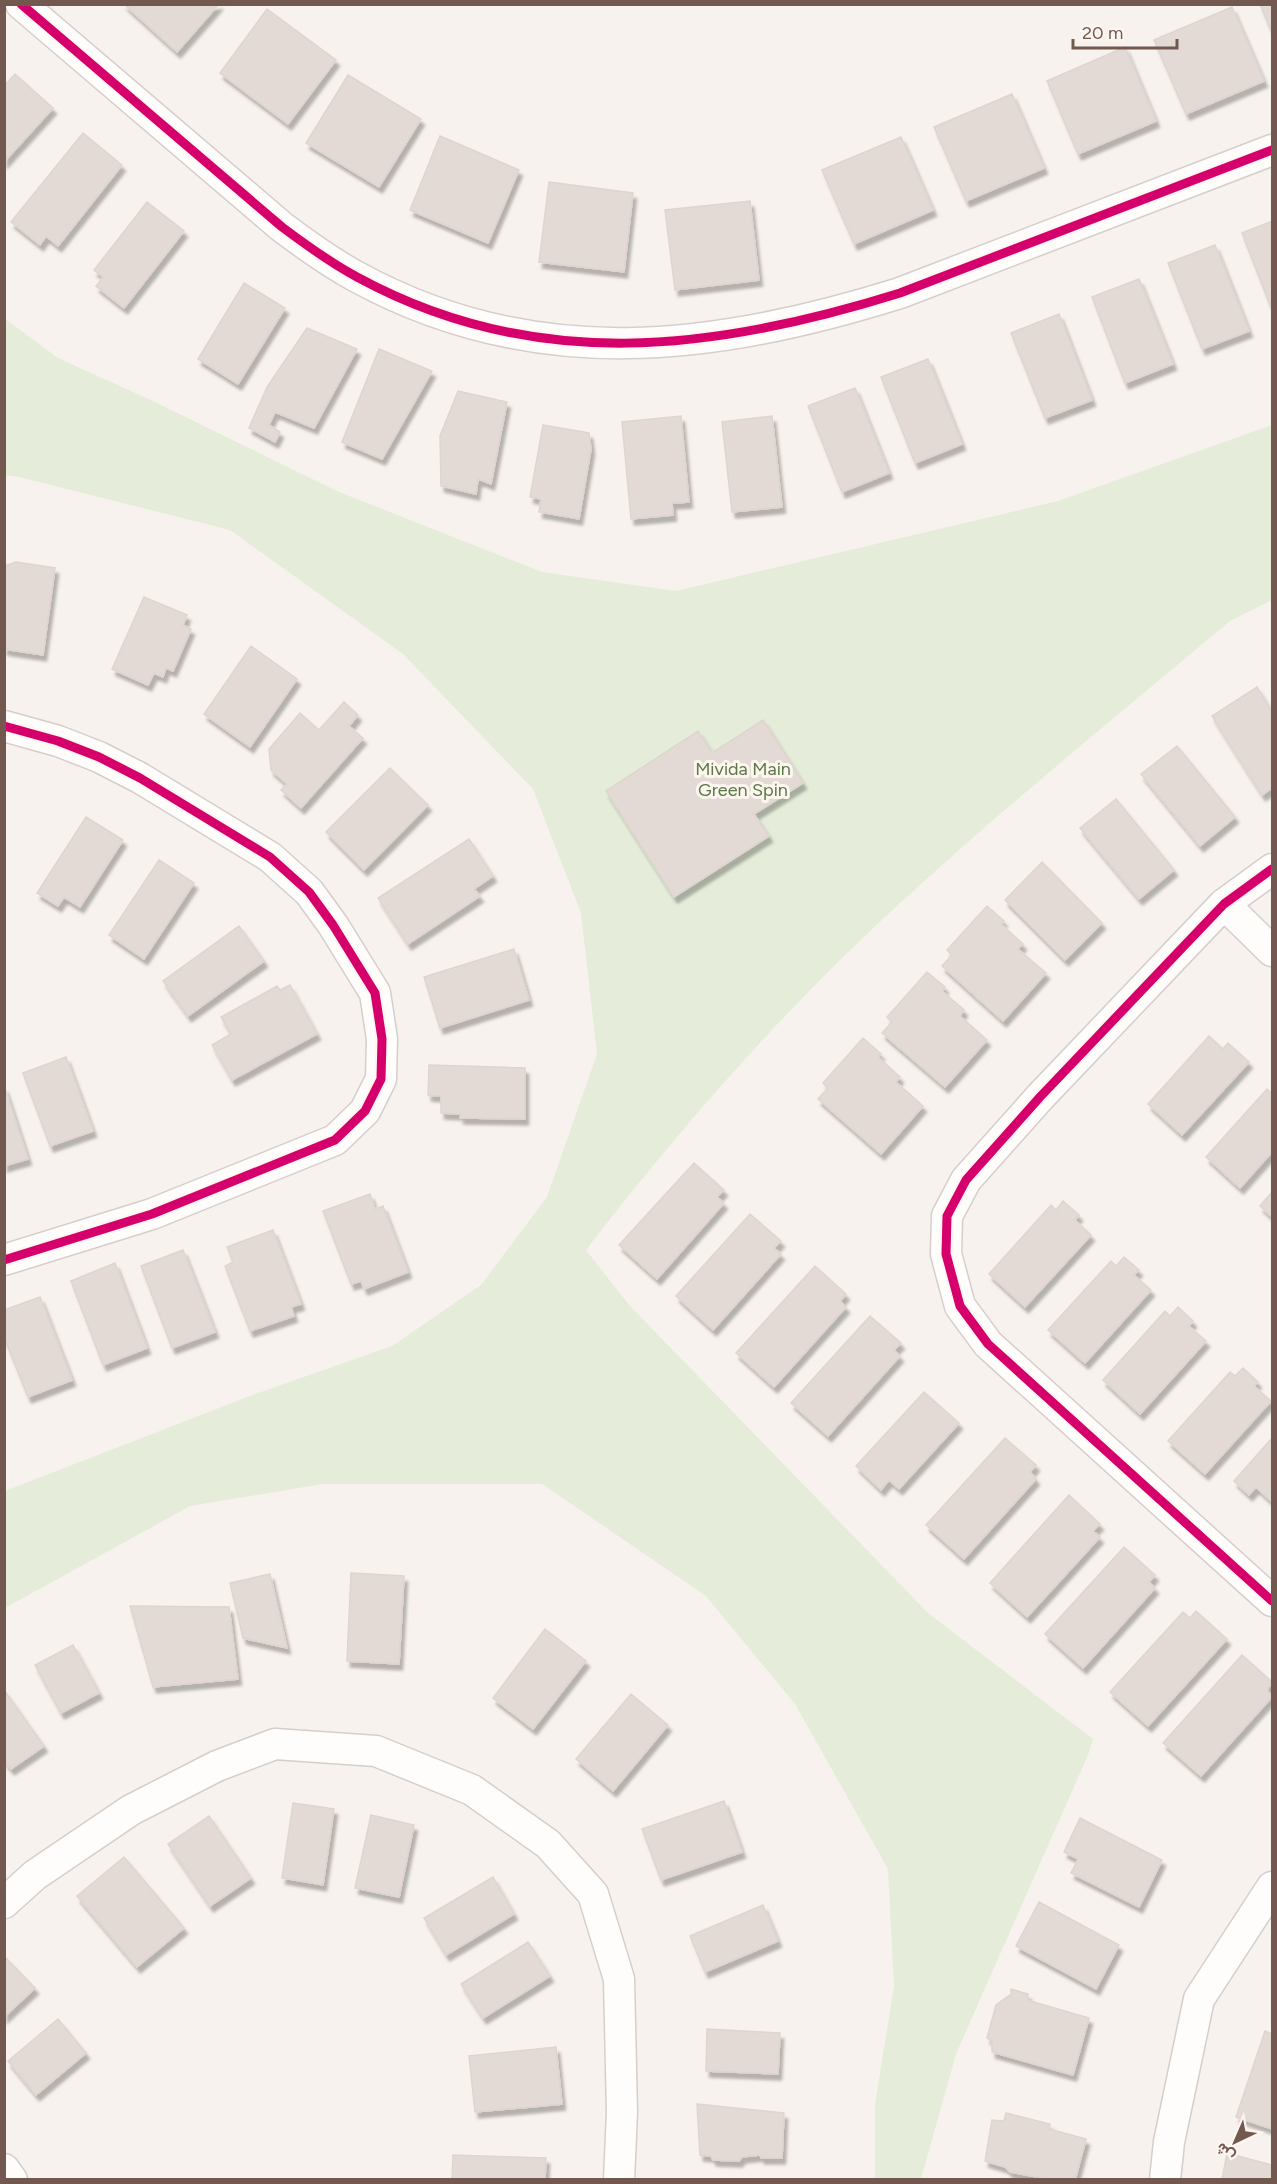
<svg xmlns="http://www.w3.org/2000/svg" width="1277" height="2184" font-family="Figtree,Vazirmatn,sans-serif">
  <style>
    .green { fill: #e5ecd9 }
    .building { fill: #e3dad5; stroke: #dfd5d0; stroke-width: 1.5; filter: url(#shadow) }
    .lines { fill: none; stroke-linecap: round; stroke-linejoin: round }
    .street-casing { stroke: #d6ceca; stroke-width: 33 }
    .street { stroke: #fefdfc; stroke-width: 30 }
    .cycleway-casing { stroke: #fdf6ef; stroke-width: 13 }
    .cycleway { stroke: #d6006c; stroke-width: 9 }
    .labels { text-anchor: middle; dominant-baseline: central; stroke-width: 6; stroke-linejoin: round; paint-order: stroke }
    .park-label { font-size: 18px; fill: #5a7848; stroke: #fdf6ef }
  </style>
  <defs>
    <filter id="shadow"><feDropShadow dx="3.5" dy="6" stdDeviation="1.5" flood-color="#0004"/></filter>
  </defs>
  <rect width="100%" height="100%" fill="#f7f2ed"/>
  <!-- green -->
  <path class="green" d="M 4,318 L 58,358 L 155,402 L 339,492 L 542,572 L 676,591 L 1058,501 L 1272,425 L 1272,600 L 1230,621 C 1098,732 963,840 840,960 C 747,1052 665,1147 586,1250 L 629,1305 L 928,1613 L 1093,1739 L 1088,1755 L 956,2054 L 921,2179 L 875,2179 L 875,2105 L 894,1986 L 888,1869 L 795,1704 L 706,1596 L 542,1484 L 323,1484 L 190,1506 L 5,1608 L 5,1491 L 250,1396 L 392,1346 L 481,1285 L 547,1197 L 597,1054 L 581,913 L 533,789 L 403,654 L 230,530 L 19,477 L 5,475 Z"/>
  <!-- building -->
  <path class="building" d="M 124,4 L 219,4 L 177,52 Z
    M 1260,4 L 1272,4 L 1272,33 Z
    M 1232,7 L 1264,81 L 1186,114 L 1154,40 Z
    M 267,9 L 336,60 L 288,124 L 220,73 Z
    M 1125,47 L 1156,121 L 1078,154 L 1047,81 Z
    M 15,74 L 53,108 L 4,162 L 4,86 Z
    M 348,75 L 421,119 L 379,187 L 306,143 Z
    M 1012,94 L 1044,168 L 966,201 L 934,127 Z
    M 83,133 L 122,165 L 58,246 L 46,236 L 40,245 L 11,222 Z
    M 440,136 L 519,170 L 488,243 L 410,210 Z
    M 901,137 L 933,210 L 854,244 L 822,170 Z
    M 549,182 L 633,193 L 624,272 L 539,262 Z
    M 750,201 L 759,280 L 675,290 L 665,210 Z
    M 147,202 L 184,231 L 124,308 L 96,286 L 103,277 L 94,270 Z
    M 1272,221 L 1272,310 L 1242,233 Z
    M 1215,245 L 1249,331 L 1202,349 L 1168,263 Z
    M 1139,279 L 1173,364 L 1125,383 L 1092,297 Z
    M 244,283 L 285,308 L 238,384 L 198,359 Z
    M 1059,314 L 1092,400 L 1045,418 L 1011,333 Z
    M 307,328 L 357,349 L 314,428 L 275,412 L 269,425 L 280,432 L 275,442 L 249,428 L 267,387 Z
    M 379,349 L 432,371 L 382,459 L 342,442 Z
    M 928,359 L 962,444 L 915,463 L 881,377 Z
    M 855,388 L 889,473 L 842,492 L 808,406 Z
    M 458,391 L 507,402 L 491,484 L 478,479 L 476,494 L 441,486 L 440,436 Z
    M 681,416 L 689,502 L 672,503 L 673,515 L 631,519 L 622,422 Z
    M 772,416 L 782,507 L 732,512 L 722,422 Z
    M 543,425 L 589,433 L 591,449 L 579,519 L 539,512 L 541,499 L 530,497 Z
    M 16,562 L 55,568 L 43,655 L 4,649 L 4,566 Z
    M 144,597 L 187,615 L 183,625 L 191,629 L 173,671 L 166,668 L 163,677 L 154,673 L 148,685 L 112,669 Z
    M 251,646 L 297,679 L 250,747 L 204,714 Z
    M 1257,687 L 1272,712 L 1272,788 L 1262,795 L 1212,716 Z
    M 344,702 L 358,715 L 349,726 L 363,738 L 301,808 L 281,790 L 287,784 L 271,770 L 269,749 L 300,713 L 319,730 Z
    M 763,720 L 803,783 L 754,814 L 769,836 L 674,897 L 606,791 L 698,731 L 712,753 Z
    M 1177,746 L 1235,817 L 1200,846 L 1141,774 Z
    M 390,768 L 428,805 L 364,870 L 326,832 Z
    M 1116,799 L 1174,870 L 1139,899 L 1080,828 Z
    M 86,817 L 123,840 L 80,907 L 64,897 L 58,906 L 37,893 Z
    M 469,839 L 493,876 L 474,889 L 480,896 L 408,944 L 378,898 Z
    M 159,860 L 194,883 L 144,959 L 109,935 Z
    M 1042,862 L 1102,923 L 1065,960 L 1005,900 Z
    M 987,906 L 1004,921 L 1001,924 L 1023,944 L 1018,949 L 1046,973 L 1003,1021 L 942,966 L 952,955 L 947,950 Z
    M 239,926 L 264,961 L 188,1016 L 163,981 Z
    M 514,949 L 529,1000 L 440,1028 L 424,977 Z
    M 927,972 L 945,987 L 942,991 L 964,1010 L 960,1016 L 987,1040 L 945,1087 L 882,1033 L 892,1022 L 887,1017 Z
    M 290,985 L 317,1034 L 232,1080 L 212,1045 L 231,1034 L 221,1017 L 277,986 L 280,990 Z
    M 1209,1036 L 1223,1049 L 1228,1043 L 1249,1062 L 1182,1135 L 1148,1104 Z
    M 863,1038 L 881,1054 L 878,1057 L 900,1077 L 896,1082 L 923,1106 L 881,1154 L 818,1099 L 828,1088 L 823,1083 Z
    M 66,1057 L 93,1131 L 50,1146 L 23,1073 Z
    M 429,1065 L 525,1068 L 525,1119 L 460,1118 L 461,1114 L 441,1113 L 441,1096 L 428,1095 Z
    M 4,1086 L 28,1159 L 4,1166 Z
    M 1267,1089 L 1272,1093 L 1272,1152 L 1240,1188 L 1206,1157 Z
    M 694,1163 L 724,1190 L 717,1197 L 724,1203 L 657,1279 L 619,1245 Z
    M 1272,1192 L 1272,1217 L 1260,1206 Z
    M 370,1194 L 375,1209 L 383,1206 L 408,1272 L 364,1289 L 361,1281 L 351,1284 L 323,1211 Z
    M 1063,1201 L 1079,1215 L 1075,1220 L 1091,1235 L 1025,1307 L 989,1274 L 1051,1205 L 1056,1210 Z
    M 750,1214 L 781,1241 L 774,1248 L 781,1254 L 713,1330 L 676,1296 Z
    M 273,1230 L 301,1304 L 291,1307 L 294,1316 L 250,1331 L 225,1266 L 233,1262 L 227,1247 Z
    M 183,1250 L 215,1332 L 172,1348 L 141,1266 Z
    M 1124,1257 L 1139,1270 L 1134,1275 L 1151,1290 L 1085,1363 L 1048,1330 L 1111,1261 L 1116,1266 Z
    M 115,1263 L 147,1348 L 103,1365 L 71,1281 Z
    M 815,1266 L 846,1294 L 840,1301 L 846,1307 L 774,1387 L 736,1353 Z
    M 40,1297 L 72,1380 L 28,1397 L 4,1337 L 4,1310 Z
    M 1178,1307 L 1193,1321 L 1189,1326 L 1206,1341 L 1140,1414 L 1103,1380 L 1165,1311 L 1170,1316 Z
    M 870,1316 L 901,1343 L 894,1350 L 900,1356 L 828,1436 L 791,1403 Z
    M 1243,1368 L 1258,1382 L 1254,1386 L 1271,1401 L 1205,1474 L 1168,1441 L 1230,1372 L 1235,1376 Z
    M 924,1392 L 959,1423 L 899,1489 L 889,1480 L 881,1490 L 856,1466 Z
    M 1005,1438 L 1036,1465 L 1030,1472 L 1036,1479 L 964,1559 L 926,1525 Z
    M 1272,1438 L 1272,1502 L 1256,1487 L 1249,1495 L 1234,1481 Z
    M 1069,1495 L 1100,1524 L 1093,1531 L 1100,1537 L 1027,1617 L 990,1583 Z
    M 1124,1547 L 1155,1575 L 1149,1582 L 1155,1588 L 1083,1668 L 1045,1634 Z
    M 351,1573 L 404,1576 L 399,1664 L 347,1661 Z
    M 270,1574 L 287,1648 L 243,1638 L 230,1583 Z
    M 130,1606 L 229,1607 L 238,1679 L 153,1687 Z
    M 1196,1611 L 1227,1639 L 1148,1726 L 1110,1692 L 1183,1612 L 1190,1618 Z
    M 545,1629 L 586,1661 L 533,1729 L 493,1698 Z
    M 73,1645 L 99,1693 L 61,1713 L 35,1665 Z
    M 1242,1655 L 1272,1682 L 1267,1690 L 1272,1697 L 1201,1776 L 1163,1743 Z
    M 4,1690 L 44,1746 L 11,1769 L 4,1761 Z
    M 631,1694 L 668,1725 L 613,1791 L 576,1759 Z
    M 724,1801 L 742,1852 L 661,1880 L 642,1829 Z
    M 293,1803 L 334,1809 L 323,1885 L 282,1878 Z
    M 371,1815 L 414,1825 L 399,1897 L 355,1888 Z
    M 209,1816 L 251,1878 L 210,1906 L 168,1844 Z
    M 1080,1818 L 1162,1860 L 1139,1907 L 1071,1873 L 1078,1859 L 1064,1852 Z
    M 124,1857 L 184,1928 L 137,1967 L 77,1896 Z
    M 493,1877 L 514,1914 L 446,1955 L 424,1918 Z
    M 1039,1902 L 1119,1945 L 1096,1989 L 1016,1946 Z
    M 763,1905 L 778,1941 L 705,1972 L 690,1936 Z
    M 528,1942 L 550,1976 L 483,2018 L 461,1984 Z
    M 6,1958 L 35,1988 L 4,2017 L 4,1959 Z
    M 1011,1989 L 1028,1994 L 1027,2000 L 1089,2018 L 1073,2075 L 992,2052 L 992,2041 L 987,2038 L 996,2005 L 1011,1994 Z
    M 58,2019 L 86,2053 L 36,2095 L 8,2061 Z
    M 707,2029 L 780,2033 L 778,2074 L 706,2071 Z
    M 1265,2031 L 1272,2034 L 1272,2129 L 1236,2117 Z
    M 556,2047 L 562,2104 L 475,2112 L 469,2056 Z
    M 697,2104 L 784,2113 L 782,2158 L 761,2158 L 760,2155 L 742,2157 L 739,2161 L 713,2160 L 711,2156 L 700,2155 Z
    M 1006,2113 L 1050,2124 L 1049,2129 L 1086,2139 L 1075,2180 L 1054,2180 L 1010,2172 L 1005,2167 L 985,2161 L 992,2120 L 1004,2121 Z
    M 1227,2153 L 1272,2165 L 1272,2180 L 1222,2180 Z
    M 453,2155 L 546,2158 L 545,2180 L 452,2180 Z"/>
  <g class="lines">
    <defs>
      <path id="street" d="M 21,4 L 282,227 C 306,245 331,263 357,277 C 535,374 715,351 900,293 L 1272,150
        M 4,726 L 58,741 L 99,757 L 140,778 L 270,857 L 309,892 L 333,925 L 375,993 L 382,1039 L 381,1079 L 365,1111 L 335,1140 L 152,1214 L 4,1260
        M 1272,869 L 1224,904 L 1040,1097 L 966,1180 L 947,1216 L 946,1254 L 960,1306 L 988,1344 L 1272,1601
        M 1224,904 L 1272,951
        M 4,1903 L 35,1875 L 131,1810 L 217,1766 L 275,1744 L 376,1751 L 472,1790 L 548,1844 L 593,1894 L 619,1979 L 622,2112 L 619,2180
        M 4,2169 L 12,2180
        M 1165,2180 L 1169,2142 L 1199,1999 L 1272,1887"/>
    </defs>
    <!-- street casing -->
    <use href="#street" class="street-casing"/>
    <!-- street -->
    <use href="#street" class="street"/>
    <defs>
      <path id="cycleway" d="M 21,4 L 282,227 C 306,245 331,263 357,277 C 535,374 715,351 900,293 L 1272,150
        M 4,726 L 58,741 L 99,757 L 140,778 L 270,857 L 309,892 L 333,925 L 375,993 L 382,1039 L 381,1079 L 365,1111 L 335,1140 L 152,1214 L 4,1260
        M 1272,869 L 1224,904 L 1040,1097 L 966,1180 L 947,1216 L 946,1254 L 960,1306 L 988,1344 L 1272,1601"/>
    </defs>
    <!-- cycleway casing -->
    <use href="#cycleway" class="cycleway-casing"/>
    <!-- cycleway -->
    <use href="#cycleway" class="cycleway"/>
  </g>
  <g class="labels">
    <!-- park labels -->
    <g class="park-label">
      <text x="743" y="769">Mivida Main<tspan x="743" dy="21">Green Spin</tspan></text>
    </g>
  </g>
  <!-- border -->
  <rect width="1277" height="2184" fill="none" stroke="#73584f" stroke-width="12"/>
  <!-- north arrow -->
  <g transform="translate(1235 2142) rotate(224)" stroke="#fdf6ef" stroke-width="4.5" paint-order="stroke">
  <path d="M0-4.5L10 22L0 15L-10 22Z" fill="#73584f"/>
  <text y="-9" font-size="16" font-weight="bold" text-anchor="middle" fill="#73584f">ش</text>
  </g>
  <!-- scale -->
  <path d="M1073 39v9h104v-9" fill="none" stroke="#73584f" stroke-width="3"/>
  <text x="1082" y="39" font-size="18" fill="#73584f" stroke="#fdf6ef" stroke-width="4.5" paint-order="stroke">20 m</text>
</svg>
